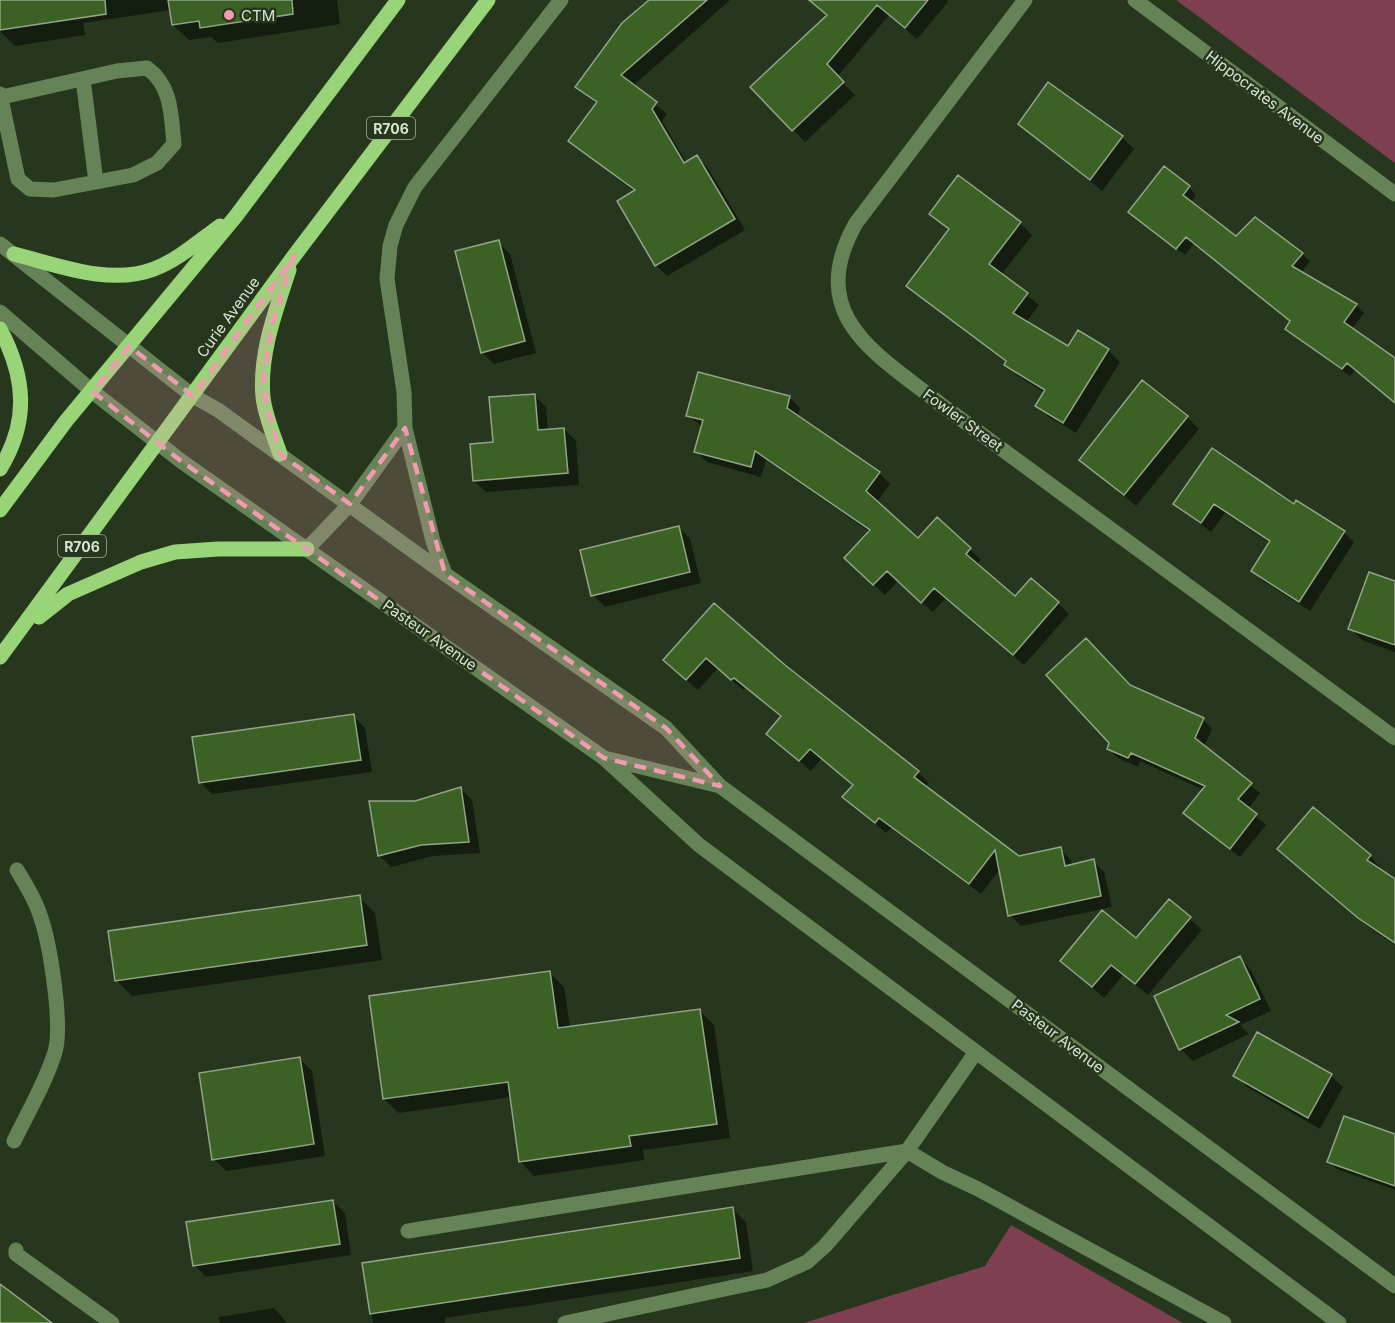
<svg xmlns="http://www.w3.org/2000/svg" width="1395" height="1323" font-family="Inter,sans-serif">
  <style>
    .green { fill: #7e3f50 }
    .shadow { fill: #0007 }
    .building { fill: #3b6124; stroke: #92a588; stroke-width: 1.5 }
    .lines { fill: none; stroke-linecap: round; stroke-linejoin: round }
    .minor { stroke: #668358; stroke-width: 15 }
    .major { stroke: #99d479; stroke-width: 15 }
    .marked { fill: #f29aaf; fill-opacity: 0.2; stroke: #f29aaf; stroke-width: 4.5; stroke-dasharray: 12 8; stroke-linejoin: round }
    .poi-dot { fill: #f29aaf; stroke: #26371e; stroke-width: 2 }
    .labels { text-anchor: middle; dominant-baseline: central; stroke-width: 5; stroke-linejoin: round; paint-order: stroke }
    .shield { fill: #26371e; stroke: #a3af9d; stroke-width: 1.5 }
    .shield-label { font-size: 14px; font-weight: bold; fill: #d8e3d3 }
    .poi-label { font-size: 15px; fill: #d8e3d3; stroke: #26371e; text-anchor: start }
    .street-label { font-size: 15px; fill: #d8e3d3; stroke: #26371e }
  </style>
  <rect width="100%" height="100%" fill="#26371e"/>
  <!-- green -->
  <path class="green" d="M 1176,0 L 1395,0 L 1395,163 Z
    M 1011,1225 L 1183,1323 L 804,1323 L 985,1266 Z"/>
  <!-- shadow -->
  <path class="shadow" d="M 0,0 L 337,0 L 340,24 L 218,43 L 211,37 L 189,40 L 173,25 L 171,10 L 83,23 L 85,35 L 15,46 L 0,31 Z
    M 651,0 L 730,0 L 633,86 L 667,114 L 662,121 L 687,163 L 697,157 L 708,168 L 745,230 L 667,276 L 656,265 L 635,192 L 570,141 L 597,104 L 577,87 Z
    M 827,0 L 946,0 L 948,2 L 917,39 L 889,15 L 837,77 L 855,95 L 805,142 L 752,87 L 829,15 Z
    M 1020,124 L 1122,137 L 1134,149 L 1102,191 Z
    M 1189,187 L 1196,195 L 1190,203 L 1236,238 L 1302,254 L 1310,261 L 1301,273 L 1356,305 L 1364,313 L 1352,329 L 1395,360 L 1395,403 L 1356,369 L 1350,376 L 1295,336 L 1287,329 L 1292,322 L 1194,243 L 1185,255 L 1130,212 Z
    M 931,214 L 1020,223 L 1032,235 L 1001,275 L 1039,305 L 1026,322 L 1068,348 L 1108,350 L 1120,362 L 1076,433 L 1049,417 L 1037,405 L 1045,393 L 1018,376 L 1007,363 L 908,286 L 950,231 Z
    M 498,242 L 510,254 L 536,353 L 494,364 L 482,352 Z
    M 534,395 L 546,407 L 548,431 L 564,429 L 576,441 L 579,485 L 486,492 L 474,481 Z
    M 789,397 L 800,408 L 798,417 L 879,473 L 890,484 L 877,502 L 918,540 L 937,519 L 981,560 L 976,565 L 1015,598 L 1058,603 L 1069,614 L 1024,665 L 946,598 L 933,612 L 898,581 L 885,595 L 857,569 L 870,532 L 766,460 L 761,477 L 707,462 L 696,451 L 702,427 L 688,415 Z
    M 1187,417 L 1199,429 L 1136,506 L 1081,460 Z
    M 1213,450 L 1294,506 L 1344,532 L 1354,542 L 1310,611 L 1263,581 L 1253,571 L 1270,543 L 1225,513 L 1211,532 L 1175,504 Z
    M 679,527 L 690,539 L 701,583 L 605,607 L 593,595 Z
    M 1395,583 L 1395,652 L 1362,640 L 1350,628 Z
    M 714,605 L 784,667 L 918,772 L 929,783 L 925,787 L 1019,858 L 1060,849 L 1071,860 L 1072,865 L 1093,861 L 1104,872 L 1112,907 L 1021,926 L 1010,915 L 1000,869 L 981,894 L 891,828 L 886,833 L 845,797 L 854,786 L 821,759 L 811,771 L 768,734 L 782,717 L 745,688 L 743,690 L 718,668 L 698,690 L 676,671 Z
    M 1130,686 L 1203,719 L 1212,729 L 1204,747 L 1260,793 L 1248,809 L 1266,825 L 1240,857 L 1195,822 L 1204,790 L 1140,761 L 1138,767 L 1118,758 L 1108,749 Z
    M 353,716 L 365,728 L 372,772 L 212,794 L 200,782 Z
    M 461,789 L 472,800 L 480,853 L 433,856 L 391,867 L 379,855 L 416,802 Z
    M 1370,856 L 1380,867 L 1378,869 L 1395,881 L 1395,945 L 1370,928 L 1289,859 Z
    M 359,897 L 375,913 L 382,960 L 132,996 L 116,980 Z
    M 1169,901 L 1202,930 L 1148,995 L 1123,975 L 1104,998 L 1062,961 L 1137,940 Z
    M 1240,958 L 1251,970 L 1271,1011 L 1240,1025 L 1249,1034 L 1193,1061 L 1181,1049 Z
    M 550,973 L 564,987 L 570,1028 L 699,1010 L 714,1025 L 730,1138 L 643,1150 L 644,1160 L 534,1176 L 520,1161 L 511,1097 L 399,1113 L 384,1099 Z
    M 1258,1034 L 1331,1076 L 1343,1087 L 1320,1129 L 1247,1087 L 1235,1075 Z
    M 300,1059 L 312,1071 L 325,1156 L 226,1171 L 214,1159 Z
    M 1395,1136 L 1395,1190 L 1337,1169 L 1329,1162 Z
    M 333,1201 L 345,1213 L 351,1255 L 206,1277 L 194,1265 Z
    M 732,1208 L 746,1222 L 753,1271 L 445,1318 L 445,1323 L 373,1323 L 364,1264 Z
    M 274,1308 L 287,1323 L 220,1323 L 219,1317 Z"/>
  <!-- building -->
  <path class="building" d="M 0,0 L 105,0 L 106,14 L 0,30 Z
    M 168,0 L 292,0 L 293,14 L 200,28 L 199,21 L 172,25 Z
    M 649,0 L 707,0 L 621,75 L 657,102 L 652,109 L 684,163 L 697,155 L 735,219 L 655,266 L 617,201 L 635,190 L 568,141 L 597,102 L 575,87 L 622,23 Z
    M 809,0 L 928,0 L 905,28 L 877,5 L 827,64 L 844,82 L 792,131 L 750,87 L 827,15 Z
    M 1048,82 L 1123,136 L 1090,180 L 1018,124 Z
    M 1164,166 L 1190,186 L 1183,195 L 1236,236 L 1255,217 L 1303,253 L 1292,266 L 1357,304 L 1344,322 L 1395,358 L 1395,403 L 1347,363 L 1342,369 L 1285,329 L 1290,321 L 1186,237 L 1176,249 L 1128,212 Z
    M 958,175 L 1021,222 L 989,264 L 1028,293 L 1013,313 L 1068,346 L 1078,330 L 1109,349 L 1063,423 L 1035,406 L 1045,390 L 1004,365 L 1006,361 L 906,286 L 949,229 L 929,214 Z
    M 499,240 L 525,341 L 481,353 L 455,251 Z
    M 698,372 L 790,396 L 787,408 L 880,472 L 866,491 L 918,538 L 937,517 L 971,548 L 966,554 L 1015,596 L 1031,578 L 1059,602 L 1013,655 L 934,588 L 921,603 L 887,571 L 873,585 L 844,558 L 870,530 L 755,451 L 751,467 L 694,452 L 703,420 L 686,416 Z
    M 1142,380 L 1188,416 L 1124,495 L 1079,460 Z
    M 535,394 L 538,430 L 564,428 L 568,473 L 473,481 L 470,444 L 493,442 L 489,397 Z
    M 1212,448 L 1294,504 L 1296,500 L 1345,531 L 1299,602 L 1251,571 L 1270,541 L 1214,504 L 1201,523 L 1173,504 Z
    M 679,526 L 690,572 L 591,596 L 580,550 Z
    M 1369,572 L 1395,581 L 1395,645 L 1348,629 Z
    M 714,603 L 785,665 L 919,771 L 914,777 L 1019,856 L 1061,847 L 1065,866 L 1094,859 L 1101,896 L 1008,916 L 995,850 L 969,884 L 879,818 L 875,823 L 842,797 L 853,785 L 810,749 L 799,761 L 766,734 L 781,716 L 734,678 L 731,680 L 706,658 L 686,680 L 663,660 Z
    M 1086,638 L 1130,685 L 1204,718 L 1195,738 L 1252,783 L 1238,799 L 1257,814 L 1230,849 L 1183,813 L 1205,786 L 1131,753 L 1128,758 L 1107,749 L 1109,743 L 1046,675 Z
    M 354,714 L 361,760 L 199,783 L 192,737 Z
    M 461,787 L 469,842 L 421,845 L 378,856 L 369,801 L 415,801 Z
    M 1313,807 L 1371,855 L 1367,860 L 1395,879 L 1395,943 L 1358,918 L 1277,849 Z
    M 360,895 L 367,945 L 115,981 L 108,931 Z
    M 1169,899 L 1191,917 L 1135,984 L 1111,965 L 1092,987 L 1060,961 L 1102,910 L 1136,938 Z
    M 1240,956 L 1260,999 L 1226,1015 L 1239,1022 L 1179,1050 L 1154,996 Z
    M 550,971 L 558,1028 L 700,1009 L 717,1124 L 629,1136 L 631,1146 L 519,1162 L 508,1082 L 383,1099 L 369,996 Z
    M 1257,1032 L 1332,1074 L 1308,1118 L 1233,1076 Z
    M 300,1057 L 314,1144 L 212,1160 L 199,1073 Z
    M 1344,1116 L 1395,1134 L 1395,1186 L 1327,1162 Z
    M 333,1200 L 340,1244 L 193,1266 L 186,1222 Z
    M 733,1207 L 740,1258 L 370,1314 L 362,1263 Z
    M 0,1284 L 52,1323 L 0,1323 Z"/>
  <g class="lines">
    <!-- minor -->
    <path class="minor" d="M 1025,0 L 856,223 C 804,315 875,353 939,403 L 1395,738
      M 1135,0 L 1395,194
      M 83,79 L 96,182
      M 0,94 L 18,179 L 30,189 L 54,190 L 133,175 L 157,163 L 174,144 C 171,115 172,86 147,68 L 117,71 L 2,97
      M 0,244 L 193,396 L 218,410 L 445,574 L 666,728 L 720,786 L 1395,1286
      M 0,312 L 93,392 L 181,461 L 604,758 L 720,786
      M 307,549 L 350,504 L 405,428
      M 445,574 L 433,541 L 405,428 L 404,392 L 387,279 L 390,246 L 396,225 L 415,187 L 561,0
      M 604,758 L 699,845 L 1339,1323
      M 976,1052 L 907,1151 L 942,1172 L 978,1189 L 1224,1323
      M 14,1141 C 28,1112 46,1082 55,1052 C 63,1025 50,943 40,915 C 35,899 26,885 17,870
      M 408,1231 L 907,1151 L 825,1246 L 807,1262 L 767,1280 L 565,1323
      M 16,1250 L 16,1254 L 112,1323"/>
    <!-- major -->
    <path class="major" d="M 14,254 C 58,265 109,286 154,269 C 178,260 199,241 220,226
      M 0,329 C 26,378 29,422 0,469
      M 280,454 C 274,436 265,416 263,397 C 259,354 276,310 289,270
      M 0,510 L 66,421 L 236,216 L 398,0
      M 39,617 L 68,594 L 141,562 L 175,552 L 218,549 L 307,549
      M 0,657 L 294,256 L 488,0"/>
  </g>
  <!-- marked area -->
  <path class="marked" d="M 294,256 L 273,322 L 263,386 L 280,454 L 350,504 L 405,428 L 445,574 L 666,728 L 720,786 L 604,758 L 181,461 L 93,392 L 129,346 L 193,396 Z"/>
  <!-- markers -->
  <circle class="poi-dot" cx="229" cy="15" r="6"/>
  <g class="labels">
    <!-- shield labels -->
    <g class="shield">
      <rect x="367" y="117" width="48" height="22" rx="4.5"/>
      <rect x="58" y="535" width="48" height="22" rx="4.5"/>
    </g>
    <g class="shield-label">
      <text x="391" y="128">R706</text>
      <text x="82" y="546">R706</text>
    </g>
    <!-- poi labels -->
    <g class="poi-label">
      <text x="241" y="15">CTM</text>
    </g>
    <!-- street labels -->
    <g class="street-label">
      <text transform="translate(1265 97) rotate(37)">Hippocrates Avenue</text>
      <text transform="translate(228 317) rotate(-54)">Curie Avenue</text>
      <text transform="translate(963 420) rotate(36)">Fowler Street</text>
      <text transform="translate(430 635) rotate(35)">Pasteur Avenue</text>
      <text transform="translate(1058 1036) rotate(37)">Pasteur Avenue</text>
    </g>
  </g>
</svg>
